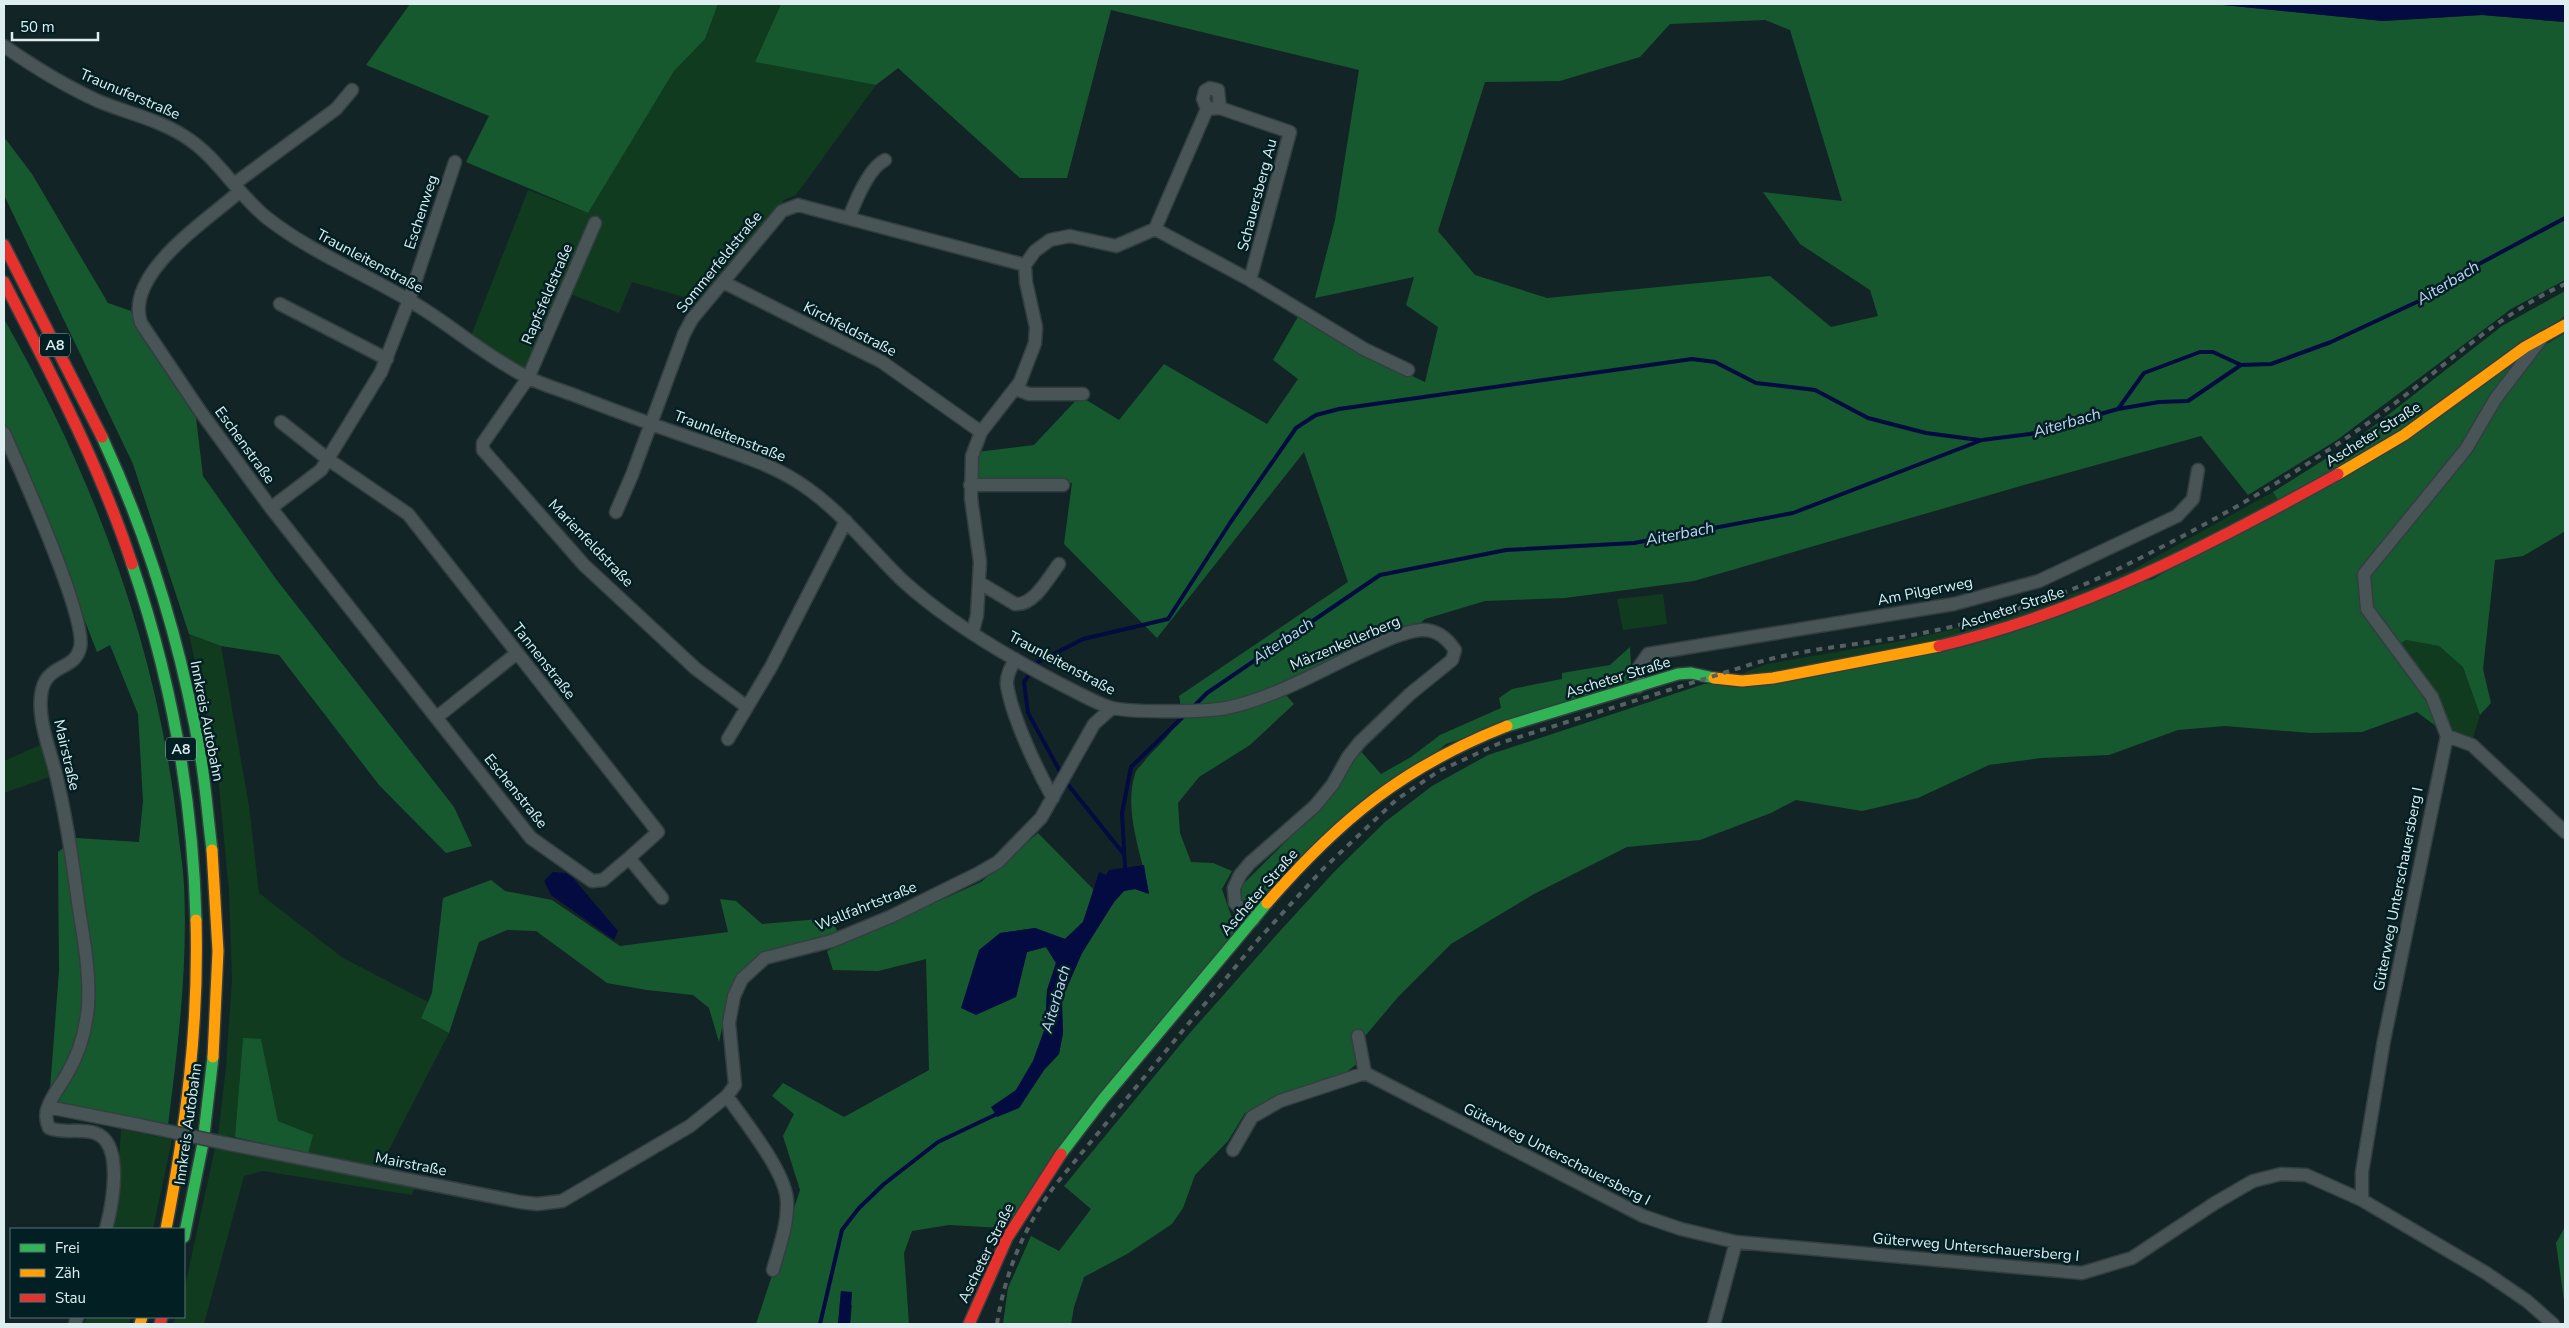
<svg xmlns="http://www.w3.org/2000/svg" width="2569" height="1328" font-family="'Nunito Sans',sans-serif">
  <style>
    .green { fill: #103b1f }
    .forest { fill: #17592f; fill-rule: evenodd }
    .water { fill: #040b40 }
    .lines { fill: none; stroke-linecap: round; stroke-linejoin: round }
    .stream { stroke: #040b40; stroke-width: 4 }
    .street-casing { stroke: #323e40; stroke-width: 15 }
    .fast-casing { stroke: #323e40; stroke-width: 14 }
    .slow-casing { stroke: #323e40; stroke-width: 14 }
    .jam-casing { stroke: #323e40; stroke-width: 14 }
    .street { stroke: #485455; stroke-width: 12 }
    .fast { stroke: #30b455; stroke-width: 11 }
    .slow { stroke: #ff9f0a; stroke-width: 11 }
    .jam { stroke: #e5322d; stroke-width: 11 }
    .rail { stroke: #556062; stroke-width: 4; stroke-dasharray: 6 6; stroke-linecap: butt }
    .street-bridge-casing { stroke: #323e40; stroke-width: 15; stroke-linecap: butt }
    .street-bridge { stroke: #485455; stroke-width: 12 }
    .labels { text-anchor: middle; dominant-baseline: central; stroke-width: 5; stroke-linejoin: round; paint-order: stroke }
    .shield { fill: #022024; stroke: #9bb0b3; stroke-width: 1 }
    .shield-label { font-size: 14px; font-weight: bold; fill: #ddedf0 }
    .street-label { font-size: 15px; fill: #ddedf0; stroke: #022024 }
    .water-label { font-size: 16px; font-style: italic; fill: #c2d2f7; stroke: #022024 }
  </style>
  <rect width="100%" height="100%" fill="#132426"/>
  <!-- green -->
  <path class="green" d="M 718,4 L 781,4 L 755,62 L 876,85 L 796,195 L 784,200 L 698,301 L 632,282 L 619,313 L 568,293 L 529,373 L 471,336 L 528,190 L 588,213 L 674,71 L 705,39 Z
    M 2273,492 L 2278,500 L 2174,555 L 2041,610 L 1955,636 L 1762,674 L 1743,673 L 1767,664 L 1906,640 L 2002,618 L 2100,584 L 2134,569 Z
    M 1663,594 L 1667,624 L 1623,630 L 1617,599 Z
    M 189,634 L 221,646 L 249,806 L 259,893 L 343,958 L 428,1002 L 421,1018 L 449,1033 L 379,1169 L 308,1154 L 312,1135 L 278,1121 L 261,1039 L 243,1039 L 235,1137 L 218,1135 L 226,1067 L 232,979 L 229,892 L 217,765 Z
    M 2406,640 L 2439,646 L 2463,667 L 2480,715 L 2472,741 L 2450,731 L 2397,646 Z
    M 40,745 L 49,777 L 4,793 L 4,761 Z
    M 121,1129 L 172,1140 L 153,1229 L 110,1229 L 117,1191 Z
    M 215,1148 L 415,1187 L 412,1195 L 263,1171 L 244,1176 L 204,1324 L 173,1324 L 176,1317 L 184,1317 L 184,1291 Z
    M 87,1317 L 131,1317 L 129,1324 L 84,1324 Z"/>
  <!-- forest -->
  <path class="forest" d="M 410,4 L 718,4 L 705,39 L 674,71 L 588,213 L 466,162 L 489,116 L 366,65 Z
    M 781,4 L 2213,4 L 2383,21 L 2482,15 L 2565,22 L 2565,280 L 2511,309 L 2337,440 L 2248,495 L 2201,436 L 2024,485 L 1694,581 L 1565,598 L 1485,601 L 1425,619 L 1415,628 L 1279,687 L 1294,704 L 1250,745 L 1199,777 L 1178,803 L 1180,833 L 1191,862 L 1213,863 L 1232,871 L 1222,889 L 1236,930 L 1004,1228 L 949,1225 L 912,1231 L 904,1253 L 909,1324 L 850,1324 L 852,1306 L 841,1291 L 838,1324 L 756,1324 L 800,1190 L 783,1136 L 794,1114 L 772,1096 L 783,1083 L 844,1117 L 929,1070 L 926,959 L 878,971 L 833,970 L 827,951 L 981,882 L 1038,833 L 1094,890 L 1083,922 L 1065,939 L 1035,928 L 1000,933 L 1016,997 L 1027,952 L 1046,947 L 1056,963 L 1047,990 L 1045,1028 L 1033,1061 L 1016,1090 L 1019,1108 L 1044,1070 L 1059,1054 L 1063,1033 L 1061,999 L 1082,953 L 1114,902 L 1124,891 L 1135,889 L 1149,894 C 1143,858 1123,812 1135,774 C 1136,769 1143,764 1146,759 C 1163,740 1186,724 1179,696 L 1348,582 L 1304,452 L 1157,638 L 1064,544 L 1072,483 L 979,479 L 977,452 L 1034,445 L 1080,396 L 1119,420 L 1164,364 L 1267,424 L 1298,379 L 1273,360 L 1299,315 L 1361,352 L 1425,382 L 1438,327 L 1406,305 L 1414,277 L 1315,298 L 1335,220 L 1359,70 L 1111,10 L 1067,178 L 1020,178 L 898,68 L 876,85 L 755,62 ZM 1765,20 L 1790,30 L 1842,201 L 1763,192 L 1800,244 L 1870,290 L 1878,316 L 1831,327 L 1770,276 L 1547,298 L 1475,275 L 1438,231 L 1485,82 L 1560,81 L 1640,57 L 1670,24 Z
    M 4,137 L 32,174 L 108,303 L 131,311 L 146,343 L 196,418 L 203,476 L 276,579 L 454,807 L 472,846 L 446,853 L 379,785 L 279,655 L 221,646 L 189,634 L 133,464 L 4,195 Z
    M 2565,291 L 2565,316 L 2376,447 L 2278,500 L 2273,492 L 2357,439 L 2502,326 Z
    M 4,319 C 93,475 156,643 177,822 C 179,843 183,864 184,885 C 188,966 178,1046 168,1125 L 49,1103 L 59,971 L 58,852 L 76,838 L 139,842 L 143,801 L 138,714 L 110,645 L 97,652 L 21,457 L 4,423 Z
    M 2565,333 L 2565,528 L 2564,532 L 2523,556 L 2495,560 L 2483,669 L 2491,703 L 2480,715 L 2463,667 L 2439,646 L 2406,640 L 2397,646 L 2423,693 L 2437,727 L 2417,712 L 2362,732 L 2311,733 L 2225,726 L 2178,730 L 2109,755 L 2041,758 L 1989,765 L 1918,798 L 1862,811 L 1796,800 L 1771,813 L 1700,840 L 1627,847 L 1534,894 L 1451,944 L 1398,997 L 1366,1035 L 1354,1037 L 1358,1063 L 1339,1078 L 1301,1088 L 1245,1113 L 1228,1141 L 1195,1175 L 1183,1208 L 1172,1224 L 1127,1254 L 1084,1277 L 1074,1307 L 1071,1324 L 1003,1324 L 1008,1288 L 1031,1236 L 1059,1251 L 1091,1209 L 1064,1186 L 1189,1034 L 1280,931 L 1335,871 L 1385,822 L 1432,786 L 1488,755 L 1704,684 L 1792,681 L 2153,579 Z
    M 1630,647 L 1632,681 L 1446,744 L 1254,902 L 1242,900 L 1241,886 L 1328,800 L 1344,779 L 1359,749 L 1381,774 L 1411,757 L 1440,735 L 1501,708 L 1499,698 L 1512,689 L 1562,679 L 1562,673 L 1610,665 Z
    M 491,880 L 505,891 L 552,900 L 620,946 L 728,932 L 720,899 L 736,901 L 762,924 L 831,918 L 838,933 L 777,950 L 729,994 L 719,1042 L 709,1008 L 693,995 L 647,990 L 607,983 L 536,931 L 507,930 L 479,942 L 449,1033 L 421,1018 L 432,993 L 443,898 Z
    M 243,1038 L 261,1039 L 278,1121 L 313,1135 L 308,1154 L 235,1137 Z
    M 2565,1227 L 2565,1308 L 2556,1243 Z"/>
  <!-- water -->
  <path class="water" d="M 2213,4 L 2565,4 L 2565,22 L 2482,15 L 2383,21 Z
    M 1144,865 L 1149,894 L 1135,889 L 1124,891 L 1114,902 L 1082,953 L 1062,999 L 1063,1033 L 1059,1054 L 1044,1070 L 1019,1108 L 997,1117 L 991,1107 L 1016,1090 L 1033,1061 L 1045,1028 L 1047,990 L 1056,963 L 1046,947 L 1027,952 L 1016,997 L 976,1015 L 961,1008 L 979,950 L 1000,933 L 1035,928 L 1065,939 L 1083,922 L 1099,872 L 1106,875 L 1109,870 Z
    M 553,872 L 566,873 L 573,878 L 618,931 L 614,940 L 551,895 L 544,881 Z
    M 841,1291 L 852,1292 L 850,1324 L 838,1324 Z"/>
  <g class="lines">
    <!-- stream -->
    <path class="stream" d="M 2118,409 L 2144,373 L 2200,352 L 2213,352 L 2241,365
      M 1193,707 L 1207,693 L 1380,575 L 1506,550 L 1634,543 L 1793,513 L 1982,440 L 2030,434 L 2118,409 L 2159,402 L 2188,401 L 2241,365 L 2271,364 L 2331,342 L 2434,294 L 2479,264 L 2565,218
      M 1062,775 L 1028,713 L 1024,682 L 1038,662 L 1083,639 L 1168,619 L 1230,523 L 1296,428 L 1316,415 L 1339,409 L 1692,359 L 1715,362 L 1756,383 L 1815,390 L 1868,418 L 1926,433 L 1979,440
      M 1065,781 L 1123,853
      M 1123,872 L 1125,868 L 1122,813 L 1131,767 L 1186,714
      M 820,1324 L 842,1230 L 859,1208 L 884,1184 L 938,1142 L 999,1113"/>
    <defs>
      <path id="street" d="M 4,46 C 34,67 65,86 98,101 C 127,113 157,119 184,136 C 218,157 236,193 267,218 C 312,253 364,273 412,302 C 451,325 484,355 525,376 C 542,385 561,390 579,397 C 621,413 663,429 706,443 C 737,454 770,464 798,482 C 839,508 868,547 902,580 C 950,624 1020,664 1078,693 C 1088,698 1099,704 1109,707 C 1127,713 1206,712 1226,708 C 1275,698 1321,670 1365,650 C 1382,642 1402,632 1421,630 C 1436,629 1447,638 1455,650 L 1452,660 L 1410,694 L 1360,742 L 1348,757 L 1333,784 L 1315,806 L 1250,863 L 1240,875 L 1234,888 L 1235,903 L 1253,920
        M 1207,109 L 1203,99 L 1205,91 L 1210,88 L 1218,90 L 1220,108
        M 234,184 L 336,109 L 352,90
        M 239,192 C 206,221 124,274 141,323 L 200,411 L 271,508 L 531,838 L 592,881 L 603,880 L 629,858
        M 849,218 C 855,202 869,168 885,160
        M 595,223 L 528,378 L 483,443 L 483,450 L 584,565 L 696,669 L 747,707
        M 1155,229 L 1207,109 L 1220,108 L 1290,132 L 1250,280
        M 723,282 L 882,362 L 981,432
        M 280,304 L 387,359
        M 1016,389 L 1029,394 L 1083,394
        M 281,422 L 329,460 L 408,514 L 658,832 L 629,858 L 662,898
        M 4,433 C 19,467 88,620 80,648 C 73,676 36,658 41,713 C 43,736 52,756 57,779 C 67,821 73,865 79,909 C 84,940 90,974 88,1006 C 86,1030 79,1054 67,1074 C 61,1085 52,1095 48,1107 C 45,1114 46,1121 49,1128 C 64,1134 79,1128 95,1133 C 125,1143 112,1206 106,1229
        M 970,485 L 1063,485
        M 271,508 L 321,470 L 381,372 L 409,300 L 455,162
        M 616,512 L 632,475 L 684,334 L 692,319 L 782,211 L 798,205 L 1025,265
        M 980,583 L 1015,604 C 1034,606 1049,577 1059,564
        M 973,631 L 977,615 L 980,562 L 971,498 L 972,456 L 981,432 L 1020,382 L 1035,343 L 1036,327 L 1026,282 L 1025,265 L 1035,251 L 1050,240 L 1070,236 L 1116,246 L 1155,229 L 1250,280 L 1364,349 L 1408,370
        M 1015,659 C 1011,667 1006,676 1007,685 C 1012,717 1037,770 1053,798
        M 1638,687 L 1639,667 L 1648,654 L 1954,604 L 2039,581 L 2177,516 L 2193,499 L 2198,470
        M 437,717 L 517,653
        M 2447,736 L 2432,697 L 2367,609 L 2364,574 L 2466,449 L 2496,398 L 2542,338
        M 2447,736 L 2472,745 L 2565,832
        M 728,739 L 771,667 L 846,521
        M 1358,1036 L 1365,1073
        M 1365,1073 L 1643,1216 L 1681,1229 L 1736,1242 L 2082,1273 L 2132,1258 L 2215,1203 L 2253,1181 L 2281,1174 L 2306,1175 L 2362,1200 L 2486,1273 L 2527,1301 L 2553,1324
        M 727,1096 C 744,1121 787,1173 787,1202 C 788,1225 779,1248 773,1270
        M 48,1107 L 144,1126
        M 224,1143 L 520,1202 L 537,1204 L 562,1201 L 690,1126 L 727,1096 L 735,1085 L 729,1023 L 734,996 L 742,979 L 765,958 L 832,941 L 892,916 L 977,874 L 998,862 L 1041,818 L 1094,724 L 1112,708
        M 1233,1150 L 1252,1117 L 1280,1101 L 1365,1073
        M 2362,1200 L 2362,1172 L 2384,1040 L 2447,736
        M 75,1324 L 77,1317
        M 1714,1324 L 1736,1242"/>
      <path id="fast" d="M 102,437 C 149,539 182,649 201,759 C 206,789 208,820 212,850
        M 132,564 C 171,679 193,798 196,920
        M 1507,726 L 1678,674 L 1691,673 L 1714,678
        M 1061,1154 L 1103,1099 L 1267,903
        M 184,1237 L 203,1143 L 213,1057"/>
      <path id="slow" d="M 2338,474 L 2404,435 L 2525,347 L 2565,325
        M 1714,678 L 1742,681 L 1773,678 L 1939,646
        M 212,850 L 218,951 L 213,1057
        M 1267,903 C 1340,819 1403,767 1507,726
        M 166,1229 C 186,1126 199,1025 196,920
        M 140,1324 L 142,1317"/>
      <path id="jam" d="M 4,245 L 102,437
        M 4,282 C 51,374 100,466 132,564
        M 1939,646 C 2083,612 2210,545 2338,474
        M 160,1324 L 162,1317
        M 969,1324 L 1007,1238 L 1061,1154"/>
    </defs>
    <!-- street casing -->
    <use href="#street" class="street-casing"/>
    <!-- fast casing -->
    <use href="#fast" class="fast-casing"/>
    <!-- slow casing -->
    <use href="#slow" class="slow-casing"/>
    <!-- jam casing -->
    <use href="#jam" class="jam-casing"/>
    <!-- street -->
    <use href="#street" class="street"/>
    <!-- fast -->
    <use href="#fast" class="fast"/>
    <!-- slow -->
    <use href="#slow" class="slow"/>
    <!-- jam -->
    <use href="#jam" class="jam"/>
    <!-- rail -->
    <path class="rail" d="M 997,1324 C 1005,1272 1024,1227 1056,1184 L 1256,942 L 1323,869 L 1396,800 L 1439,771 L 1500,743 L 1752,664 C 1798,650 1847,646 1896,638 C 1971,625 2049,603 2118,569 C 2208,525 2298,474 2379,415 C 2440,371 2495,316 2565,284"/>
    <defs>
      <path id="street-bridge" d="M 144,1126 L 224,1143"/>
    </defs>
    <!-- street-bridge casing -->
    <use href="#street-bridge" class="street-bridge-casing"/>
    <!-- street-bridge -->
    <use href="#street-bridge" class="street-bridge"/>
  </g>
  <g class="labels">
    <!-- shield labels -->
    <g class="shield">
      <rect x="40" y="333.5" width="30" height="23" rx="4"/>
      <rect x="166" y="737.5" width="30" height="23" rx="4"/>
    </g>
    <g class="shield-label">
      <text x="55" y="345">A8</text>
      <text x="181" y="749">A8</text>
    </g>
    <!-- street labels -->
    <g class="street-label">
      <text transform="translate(130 94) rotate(23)">Traunuferstraße</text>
      <text transform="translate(1257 195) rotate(-75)">Schauersberg Au</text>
      <text transform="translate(421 212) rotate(-72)">Eschenweg</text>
      <text transform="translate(370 261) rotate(28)">Traunleitenstraße</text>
      <text transform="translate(719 262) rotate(-51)">Sommerfeldstraße</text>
      <text transform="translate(547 294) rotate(-67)">Rapfsfeldstraße</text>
      <text transform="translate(850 329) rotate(27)">Kirchfeldstraße</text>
      <text transform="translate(2373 434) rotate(-32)">Ascheter Straße</text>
      <text transform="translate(730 436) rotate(21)">Traunleitenstraße</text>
      <text transform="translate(245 445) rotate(54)">Eschenstraße</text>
      <text transform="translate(591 543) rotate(46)">Marienfeldstraße</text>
      <text transform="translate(1925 591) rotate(-11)">Am Pilgerweg</text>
      <text transform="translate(2012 608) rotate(-18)">Ascheter Straße</text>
      <text transform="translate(1345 643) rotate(-23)">Märzenkellerberg</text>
      <text transform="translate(544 661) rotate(52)">Tannenstraße</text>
      <text transform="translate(1062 663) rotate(28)">Traunleitenstraße</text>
      <text transform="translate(1618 677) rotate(-17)">Ascheter Straße</text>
      <text transform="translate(207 721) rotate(79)">Innkreis Autobahn</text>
      <text transform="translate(67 755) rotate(77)">Mairstraße</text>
      <text transform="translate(516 791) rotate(51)">Eschenstraße</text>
      <text transform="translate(2398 889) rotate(-79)">Güterweg Unterschauersberg I</text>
      <text transform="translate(1259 892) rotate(-49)">Ascheter Straße</text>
      <text transform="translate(866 906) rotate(-22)">Wallfahrtstraße</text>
      <text transform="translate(188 1124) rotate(-82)">Innkreis Autobahn</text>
      <text transform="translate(1557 1154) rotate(27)">Güterweg Unterschauersberg I</text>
      <text transform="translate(411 1164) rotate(11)">Mairstraße</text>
      <text transform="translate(1976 1247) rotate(5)">Güterweg Unterschauersberg I</text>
      <text transform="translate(986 1253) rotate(-64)">Ascheter Straße</text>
    </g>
    <!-- water labels -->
    <g class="water-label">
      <text transform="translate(2448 283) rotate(-31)">Aiterbach</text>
      <text transform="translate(2067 423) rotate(-16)">Aiterbach</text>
      <text transform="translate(1680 534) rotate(-11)">Aiterbach</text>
      <text transform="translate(1283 641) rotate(-34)">Aiterbach</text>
      <text transform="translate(1056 999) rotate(-74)">Aiterbach</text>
    </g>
  </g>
  <!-- border -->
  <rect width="2569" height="1328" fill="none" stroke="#ddedf0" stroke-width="10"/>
  <!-- legend -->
  <rect x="10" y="1228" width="175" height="90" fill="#022024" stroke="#5a7276"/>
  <rect x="20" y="1244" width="25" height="8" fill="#30b455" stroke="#5a7276"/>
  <text x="55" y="1253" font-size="15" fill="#ddedf0">Frei</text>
  <rect x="20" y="1269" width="25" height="8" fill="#ff9f0a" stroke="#5a7276"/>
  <text x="55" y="1278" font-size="15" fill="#ddedf0">Zäh</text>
  <rect x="20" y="1294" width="25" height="8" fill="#e5322d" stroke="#5a7276"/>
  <text x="55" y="1303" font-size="15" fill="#ddedf0">Stau</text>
  <!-- scale -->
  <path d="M12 32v8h86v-8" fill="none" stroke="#ddedf0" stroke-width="2.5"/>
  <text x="20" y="32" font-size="15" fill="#ddedf0" stroke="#022024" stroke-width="4" paint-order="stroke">50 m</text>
</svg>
